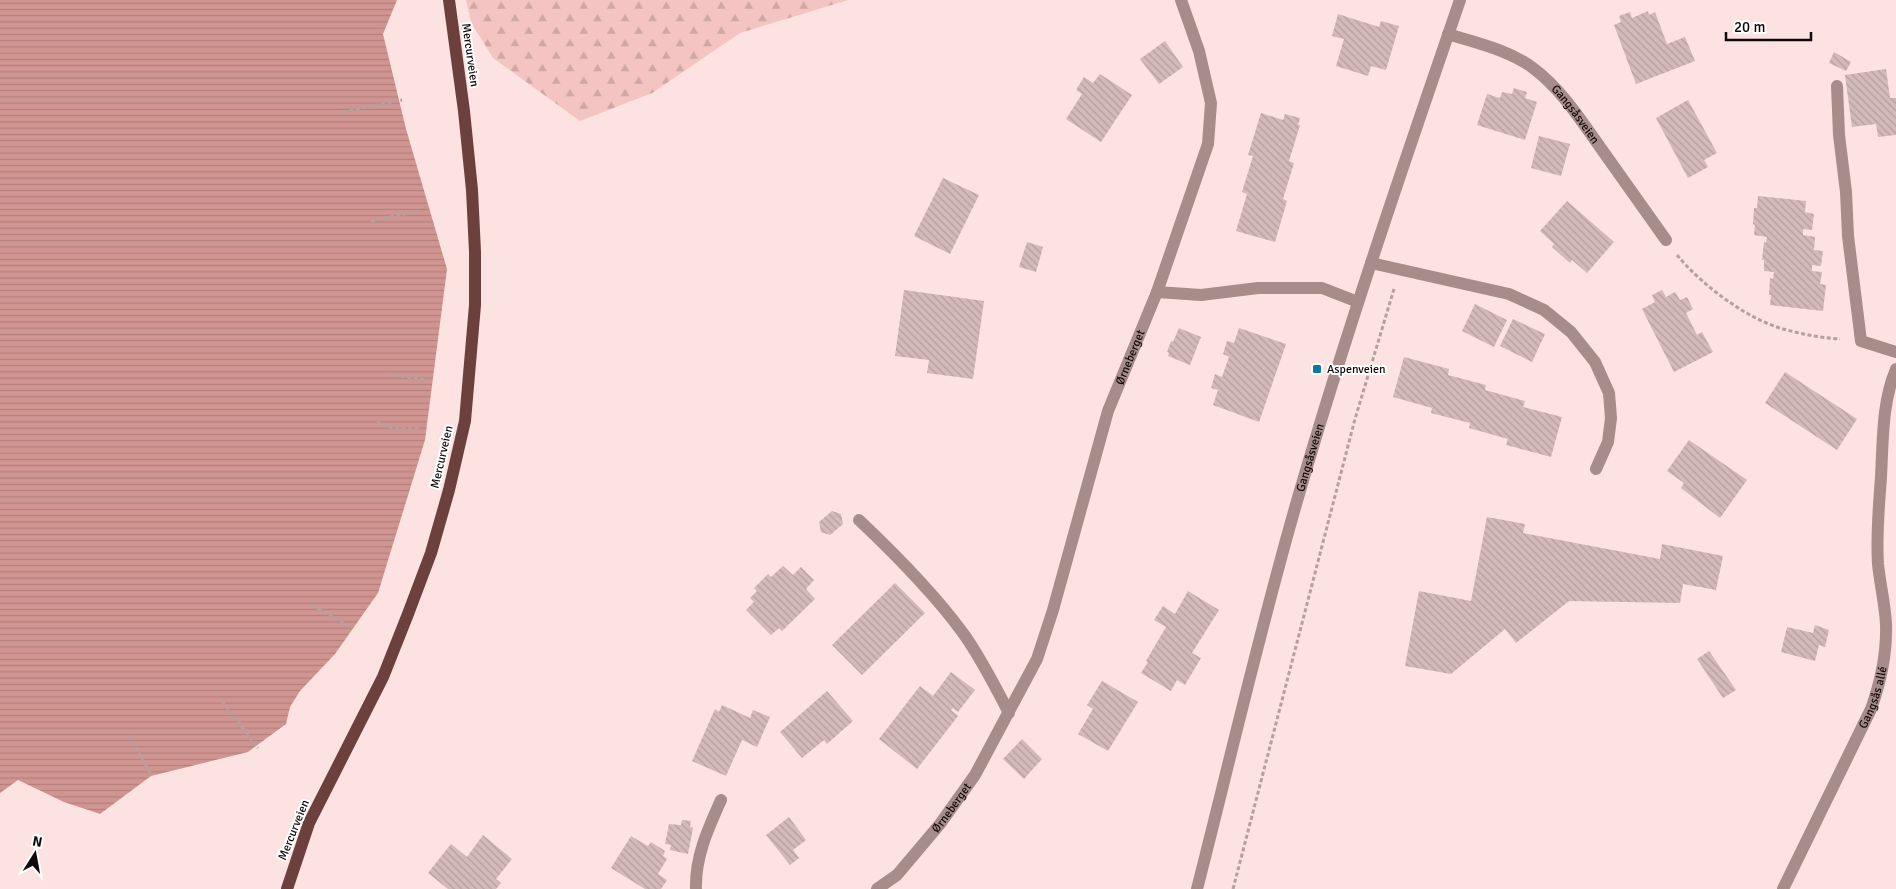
<svg xmlns="http://www.w3.org/2000/svg" width="1896" height="889" font-family="Signika,sans-serif">
  <style>
    .forest { fill: url(#forest-firs) }
    .water { fill: url(#water-rules) }
    .building { fill: url(#building-back-hatch) }
    .lines { fill: none; stroke-linecap: round; stroke-linejoin: round }
    .path { stroke: #b5a09f; stroke-width: 3; stroke-dasharray: 4 2.5; stroke-linecap: butt }
    .minor { stroke: #a78c8a; stroke-width: 12 }
    .major { stroke: #6c403d; stroke-width: 12 }
    .poi-dot { fill: #0c77a2; stroke: #fff; stroke-width: 2 }
    .labels { text-anchor: middle; dominant-baseline: central; stroke-width: 4; stroke-linejoin: round; paint-order: stroke }
    .street-label { font-size: 12px; fill: #120a0a; stroke: #fff }
    .poi-label { font-size: 12px; fill: #120a0a; stroke: #fff; text-anchor: start }
  </style>
  <defs>
    <pattern id="forest-firs" width="22" height="20" patternUnits="userSpaceOnUse" patternTransform="scale(1.25)"><rect width="22" height="20" fill="#f3c4c1"/><path d="M5 1l3.5 6h-7zM16 11l3.5 6h-7z" fill="#cfa7a4"/></pattern>
    <pattern id="water-rules" width="6" height="5" patternUnits="userSpaceOnUse" patternTransform="scale(1.25)"><rect width="6" height="5" fill="#d19591"/><path d="M0 2.5h6" fill="none" stroke="#b27f7c"/></pattern>
    <pattern id="building-back-hatch" width="6" height="6" patternUnits="userSpaceOnUse" patternTransform="scale(1.25)"><rect width="6" height="6" fill="#d3bab8"/><path d="M-1 5l2 2M0 0l6 6M5-1l2 2" fill="none" stroke="#b49f9d"/></pattern>
  </defs>
  <rect width="100%" height="100%" fill="#fce2e0"/>
  <!-- forest -->
  <path class="forest" d="M 466,0 L 848,0 L 740,33 L 652,93 L 580,121 L 493,58 L 471,22 Z"/>
  <!-- water -->
  <path class="water" d="M 0,0 L 397,0 L 383,34 L 406,129 L 447,269 L 425,440 L 378,593 L 335,654 L 300,691 L 290,707 L 286,724 L 248,752 L 151,776 L 100,814 L 64,802 L 18,780 L 0,793 Z"/>
  <!-- building -->
  <path class="building" d="M 1648,11 L 1649,15 L 1655,12 L 1667,44 L 1685,37 L 1695,61 L 1636,84 L 1614,25 L 1621,22 L 1619,16 L 1630,12 L 1632,18 Z
    M 1338,14 L 1379,27 L 1381,21 L 1399,26 L 1386,70 L 1371,66 L 1368,76 L 1336,66 L 1344,39 L 1332,36 Z
    M 1165,41 L 1183,67 L 1159,84 L 1140,59 Z
    M 1834,52 L 1851,62 L 1846,71 L 1829,63 Z
    M 1886,69 L 1890,98 L 1896,98 L 1896,135 L 1878,137 L 1876,124 L 1852,127 L 1845,75 Z
    M 1100,74 L 1132,95 L 1101,142 L 1066,119 L 1082,94 L 1076,90 L 1084,77 L 1093,83 Z
    M 1514,88 L 1527,92 L 1525,98 L 1537,102 L 1525,140 L 1477,125 L 1487,94 L 1500,98 L 1502,92 L 1512,94 Z
    M 1688,100 L 1717,153 L 1704,160 L 1708,167 L 1688,178 L 1656,118 Z
    M 1261,113 L 1283,120 L 1285,114 L 1300,118 L 1298,125 L 1300,125 L 1289,161 L 1294,163 L 1283,199 L 1287,201 L 1275,242 L 1236,231 L 1247,194 L 1242,192 L 1253,156 L 1248,155 Z
    M 1539,136 L 1570,144 L 1561,176 L 1531,168 Z
    M 943,178 L 979,195 L 950,254 L 914,236 Z
    M 1758,196 L 1806,201 L 1805,212 L 1814,214 L 1812,230 L 1803,229 L 1803,235 L 1815,237 L 1814,250 L 1823,251 L 1821,266 L 1812,265 L 1812,271 L 1822,272 L 1820,284 L 1826,285 L 1823,311 L 1770,305 L 1771,295 L 1769,295 L 1770,278 L 1773,279 L 1774,272 L 1764,271 L 1764,260 L 1762,260 L 1764,242 L 1766,243 L 1767,237 L 1754,235 L 1755,225 L 1753,224 L 1754,208 L 1757,208 Z
    M 1567,201 L 1614,242 L 1587,273 L 1572,260 L 1570,263 L 1552,247 L 1554,244 L 1540,231 Z
    M 1027,242 L 1043,247 L 1036,272 L 1019,267 Z
    M 904,290 L 984,301 L 973,379 L 927,373 L 929,360 L 895,356 Z
    M 1662,290 L 1666,297 L 1675,292 L 1680,300 L 1687,297 L 1693,309 L 1686,313 L 1697,335 L 1702,332 L 1713,352 L 1674,372 L 1642,309 L 1655,302 L 1652,295 Z
    M 1475,304 L 1507,320 L 1494,347 L 1462,331 Z
    M 1513,319 L 1545,334 L 1532,362 L 1500,346 Z
    M 1179,328 L 1201,337 L 1190,365 L 1168,356 L 1169,353 L 1167,352 L 1171,341 L 1173,342 Z
    M 1239,328 L 1286,344 L 1259,422 L 1213,405 L 1218,390 L 1211,388 L 1215,374 L 1222,377 L 1229,357 L 1223,354 L 1227,341 L 1234,343 Z
    M 1404,357 L 1449,369 L 1448,375 L 1486,385 L 1485,390 L 1525,401 L 1523,407 L 1562,417 L 1551,457 L 1506,445 L 1508,439 L 1469,428 L 1470,423 L 1431,413 L 1432,408 L 1393,397 Z
    M 1785,372 L 1857,419 L 1837,450 L 1765,403 Z
    M 1689,440 L 1747,480 L 1720,518 L 1681,488 L 1684,483 L 1667,471 Z
    M 832,511 L 841,514 L 843,524 L 830,535 L 821,532 L 819,522 Z
    M 1487,517 L 1525,524 L 1523,533 L 1660,559 L 1662,544 L 1723,556 L 1716,590 L 1683,584 L 1680,603 L 1569,601 L 1516,643 L 1505,629 L 1451,674 L 1405,666 L 1419,591 L 1471,601 Z
    M 783,566 L 793,575 L 801,567 L 814,580 L 806,589 L 815,599 L 782,631 L 779,628 L 771,635 L 746,610 L 754,602 L 750,598 L 757,591 L 754,588 L 768,574 L 771,577 Z
    M 895,583 L 925,613 L 862,675 L 832,645 Z
    M 1188,591 L 1219,610 L 1192,653 L 1201,658 L 1185,685 L 1177,680 L 1171,691 L 1141,673 L 1148,662 L 1146,661 L 1166,627 L 1154,620 L 1163,606 L 1175,614 Z
    M 1815,625 L 1829,630 L 1825,647 L 1819,645 L 1815,661 L 1781,652 L 1787,627 L 1813,633 Z
    M 1709,651 L 1736,690 L 1723,698 L 1697,659 Z
    M 951,672 L 975,690 L 958,712 L 953,708 L 951,710 L 958,716 L 917,769 L 879,739 L 920,686 L 933,696 Z
    M 1102,681 L 1138,702 L 1108,751 L 1078,734 L 1093,709 L 1087,705 Z
    M 827,691 L 853,721 L 827,744 L 824,740 L 802,758 L 780,732 Z
    M 722,705 L 750,718 L 753,710 L 770,717 L 757,747 L 742,740 L 726,776 L 692,761 L 715,709 L 719,712 Z
    M 1022,739 L 1042,759 L 1024,779 L 1003,759 Z
    M 789,817 L 806,840 L 793,850 L 799,858 L 790,865 L 766,835 Z
    M 682,820 L 691,821 L 690,827 L 693,828 L 688,854 L 670,850 L 671,845 L 665,844 L 669,824 L 681,825 Z
    M 483,835 L 512,859 L 496,879 L 501,883 L 496,889 L 448,889 L 428,873 L 451,844 L 467,857 Z
    M 631,836 L 648,846 L 651,842 L 665,851 L 663,856 L 667,859 L 658,874 L 667,880 L 661,889 L 645,889 L 611,868 Z"/>
  <g class="lines">
    <!-- path -->
    <path class="path" d="M 343,112 L 402,100
      M 371,221 L 418,211
      M 1677,255 C 1702,285 1745,318 1783,329 C 1802,334 1821,338 1840,339
      M 388,374 L 428,380
      M 377,422 L 394,429 L 421,428
      M 312,605 L 352,628
      M 222,701 L 258,748
      M 129,736 L 151,774
      M 1233,889 L 1355,419 L 1394,289"/>
    <!-- minor -->
    <g class="minor">
      <path id="s1" d="M 1448,34 C 1476,43 1509,50 1533,68 C 1561,89 1580,119 1600,147 C 1622,178 1644,209 1666,240"/>
      <path d="M 1837,86 L 1839,135 L 1846,192 L 1848,236 L 1861,341 L 1896,352"/>
      <path d="M 1371,263 L 1509,294 L 1544,310 L 1571,332 L 1595,362 L 1609,393 L 1611,418 L 1608,442 L 1596,469"/>
      <path d="M 1157,292 L 1201,295 L 1258,288 L 1322,288 L 1358,302"/>
      <path d="M 859,520 C 896,555 933,592 963,633 C 981,658 995,686 1009,713"/>
      <path d="M 696,889 C 695,857 708,829 721,800"/>
      <path id="s2" d="M 877,889 L 897,875 L 940,824 L 975,775 L 1037,659 L 1053,610 L 1108,411 L 1157,292 L 1208,144 L 1211,103 L 1199,51 L 1181,0"/>
      <path id="s3" d="M 1197,889 C 1230,760 1260,629 1297,501 C 1346,332 1403,166 1460,0"/>
      <path id="s4" d="M 1783,889 L 1871,709 C 1881,681 1887,654 1886,624 C 1885,604 1880,584 1878,564 C 1876,535 1879,506 1881,477 C 1883,440 1882,402 1896,369"/>
    </g>
    <!-- major -->
    <path class="major" d="M 287,889 L 309,823 L 383,677 L 408,614 L 431,553 L 449,490 L 465,421 L 475,305 L 475,252 L 472,190 L 464,111 L 449,0"/>
  </g>
  <!-- markers -->
  <rect class="poi-dot" x="1312" y="364" width="10" height="10" rx="2.5"/>
  <g class="labels">
    <!-- street labels -->
    <g class="street-label">
      <text transform="translate(470 55) rotate(82)">Mercurveien</text>
      <text stroke="none"><textPath href="#s1" startOffset="155">Gangsåsveien</textPath></text>
      <text stroke="none"><textPath href="#s2" startOffset="599">Ørneberget</textPath></text>
      <text transform="translate(442 457) rotate(-77)">Mercurveien</text>
      <text stroke="none"><textPath href="#s3" startOffset="446">Gangsåsveien</textPath></text>
      <text stroke="none"><textPath href="#s4" startOffset="212">Gangsås allé</textPath></text>
      <text stroke="none"><textPath href="#s2" startOffset="111">Ørneberget</textPath></text>
      <text transform="translate(294 830) rotate(-68)">Mercurveien</text>
    </g>
    <!-- poi labels -->
    <g class="poi-label">
      <text x="1327" y="369">Aspenveien</text>
    </g>
  </g>
  <!-- north arrow -->
  <g transform="translate(35 854) rotate(11)" stroke="#ffffff" stroke-width="4" paint-order="stroke">
  <path d="M0-4L9 19L0 12L-9 19Z" fill="#120a0a"/>
  <text y="-8" font-size="14" font-weight="bold" text-anchor="middle" fill="#120a0a">N</text>
  </g>
  <!-- scale -->
  <path d="M1726 32v8h85v-8" fill="none" stroke="#120a0a" stroke-width="2.5"/>
  <text x="1734" y="32" font-size="15" fill="#120a0a" stroke="#ffffff" stroke-width="4" paint-order="stroke">20 m</text>
</svg>
